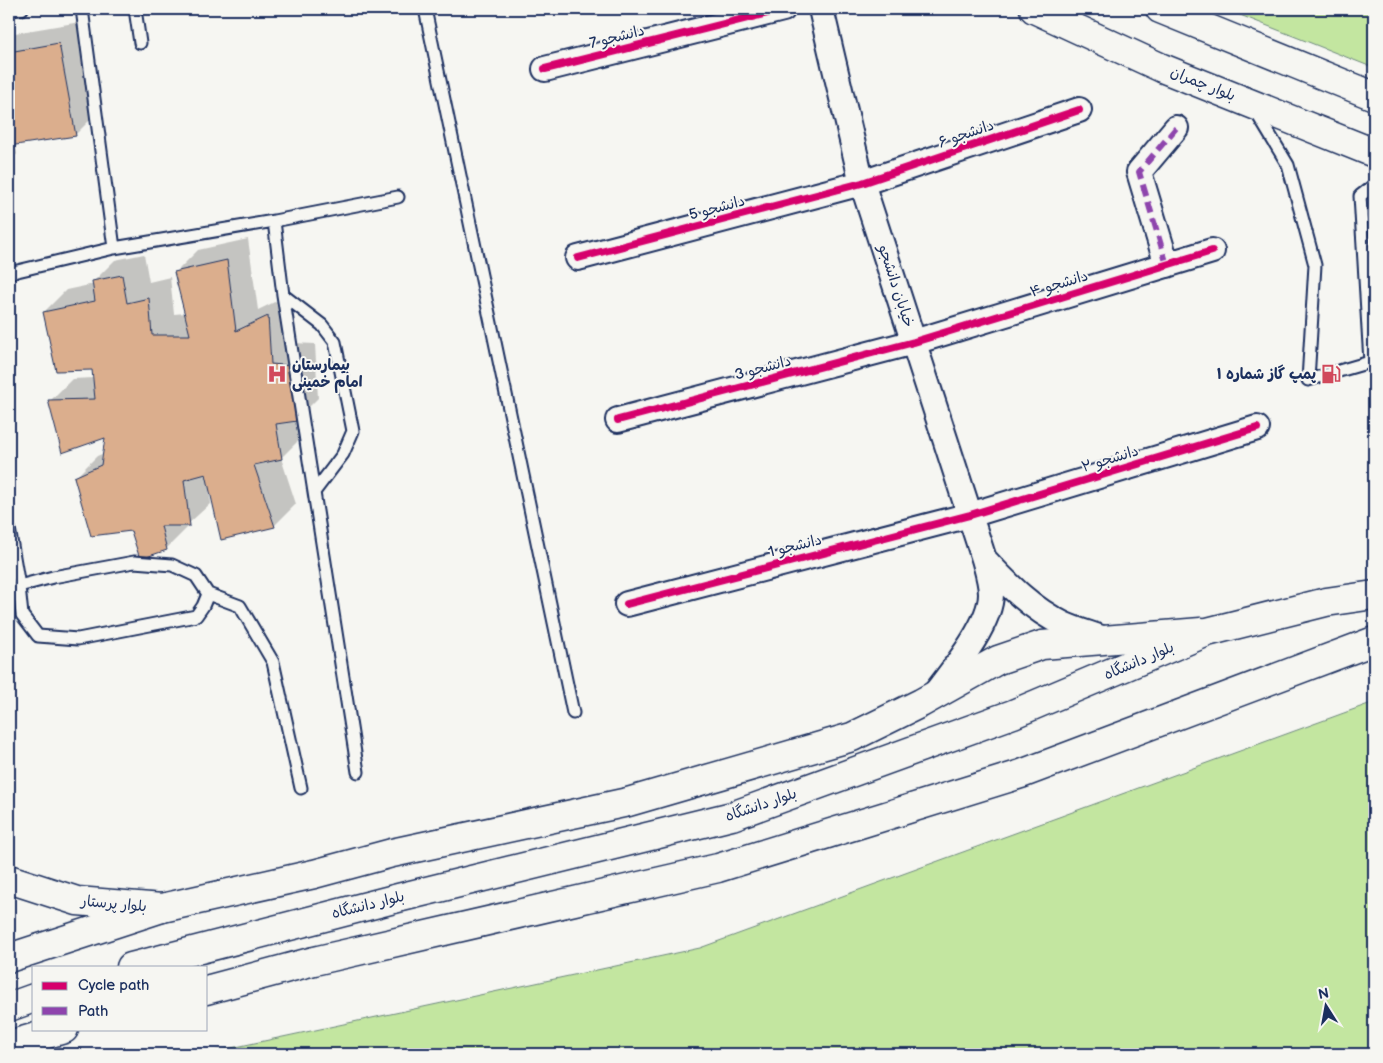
<svg xmlns="http://www.w3.org/2000/svg" width="1383" height="1063" font-family="'Balsamiq Sans','Playpen Sans Arabic',sans-serif">
  <style>
    .green { fill: #c3e6a0; stroke: #6f8a7f }
    .shadow { fill: #0003 }
    .building { fill: #dbae8d; stroke: #1b2f5e }
    .lines { fill: none; stroke-linecap: round; stroke-linejoin: round }
    .service-casing { stroke: #1b2f5e; stroke-width: 15 }
    .minor-casing { stroke: #1b2f5e; stroke-width: 28 }
    .tertiary-casing { stroke: #1b2f5e; stroke-width: 31 }
    .secondary-casing { stroke: #1b2f5e; stroke-width: 31 }
    .primary-casing { stroke: #1b2f5e; stroke-width: 31 }
    .service { stroke: #f6f6f2; stroke-width: 11 }
    .minor { stroke: #f6f6f2; stroke-width: 24 }
    .tertiary { stroke: #f6f6f2; stroke-width: 28 }
    .secondary { stroke: #f6f6f2; stroke-width: 28 }
    .primary { stroke: #f6f6f2; stroke-width: 28 }
    .quiet { stroke: #8e44ad; stroke-width: 6; stroke-dasharray: 12 6; stroke-linecap: butt }
    .cycleway-casing { stroke: #f6f6f2; stroke-width: 11 }
    .cycleway { stroke: #d6006c; stroke-width: 8 }
    .labels { text-anchor: middle; dominant-baseline: central; stroke-width: 4; stroke-linejoin: round; paint-order: stroke }
    .street-label { font-size: 15px; fill: #1b2f5e; stroke: #f6f6f2 }
    .poi-label { font-size: 15px; font-weight: bold; fill: #1b2f5e; stroke: #f6f6f2; text-anchor: start }
  </style>
  <rect width="100%" height="100%" fill="#f6f6f2"/>
  <filter id="ink" filterUnits="userSpaceOnUse"><feTurbulence type="fractalNoise" baseFrequency=".02" numOctaves="2"/><feDisplacementMap in="SourceGraphic" scale="10" xChannelSelector="R" yChannelSelector="G"/><feConvolveMatrix kernelMatrix="1 2 1 2 8 2 1 2 1" color-interpolation-filters="sRGB"/></filter>
  <g filter="url(#ink)">
    <!-- green -->
    <path class="green" d="M 1225,9 L 1374,9 L 1374,68 Z
      M 1374,702 L 1374,1054 L 203,1054 L 700,948 Z"/>
    <!-- shadow -->
    <path class="shadow" d="M 80,22 L 97,113 L 75,135 L 15,144 L 17,154 L 9,165 L 9,34 Z
      M 248,239 L 258,310 L 289,295 L 293,343 L 315,344 L 318,398 L 300,416 L 303,436 L 281,458 L 296,504 L 274,526 L 209,491 L 211,503 L 187,525 L 188,527 L 166,549 L 132,529 L 75,478 L 97,456 L 104,453 L 106,436 L 50,401 L 72,379 L 94,378 L 93,368 L 44,312 L 66,290 L 94,284 L 93,282 L 115,260 L 144,254 L 149,282 L 170,277 L 174,314 L 186,313 L 176,272 L 198,250 Z"/>
    <!-- building -->
    <path class="building" d="M 59,43 L 76,136 L 9,146 L 9,52 Z
      M 227,260 L 236,331 L 268,316 L 271,364 L 293,366 L 297,421 L 276,424 L 282,459 L 254,465 L 275,527 L 221,540 L 206,474 L 184,480 L 190,526 L 161,526 L 167,550 L 140,559 L 131,531 L 91,536 L 74,477 L 101,465 L 105,438 L 62,453 L 48,400 L 95,399 L 92,370 L 56,371 L 43,312 L 95,301 L 92,281 L 122,275 L 127,303 L 149,298 L 152,335 L 190,335 L 174,272 Z"/>
    <g class="lines">
      <defs>
        <path id="service" d="M 82,9 L 114,248
          M 135,9 L 140,43
          M 425,9 L 573,713
          M 9,10 L 22,9
          M 1256,112 L 1288,165 L 1315,265 L 1308,380 L 1370,362 L 1360,196 L 1374,185
          M 274,221 L 398,197
          M 9,273 L 114,248 L 274,221 L 283,295 L 358,772
          M 283,295 L 322,325 L 335,342 L 353,431 L 343,454 L 315,491
          M 9,528 L 19,586 L 22,615 L 38,636 L 78,639 L 196,616 L 203,606 L 208,594 L 196,576 L 172,565 L 134,562 L 53,577 L 19,586
          M 208,594 L 240,606 L 273,662 L 301,788"/>
        <path id="minor" d="M 821,9 L 862,183 L 984,559
          M 545,69 L 783,9
          M 578,258 L 862,183 L 1079,110
          M 1167,265 L 1139,172 L 1176,128
          M 618,420 L 914,342 L 1212,251
          M 627,604 L 970,515 L 1257,428
          M 934,695 C 952,671 991,624 991,594 C 991,583 987,570 984,559 C 1008,585 1032,609 1063,624 C 1076,630 1091,634 1104,639"/>
        <path id="tertiary" d="M 9,879 L 77,901 L 162,908"/>
        <path id="secondary" d="M 9,958 L 162,908 L 314,874 L 392,853 L 628,802 L 852,737 L 921,703 L 998,660 L 1042,645 L 1201,632"/>
        <path id="primary" d="M 1034,9 L 1162,68 L 1374,153
          M 1160,9 L 1374,96
          M 131,967 L 398,898 L 732,816 L 1013,714 L 1207,632 L 1326,602 L 1374,595
          M 206,990 L 314,961 L 718,868 L 1021,774 L 1374,641
          M 9,1007 L 34,998
          M 9,1045 L 64,1029"/>
      </defs>
      <!-- service casing -->
      <use href="#service" class="service-casing"/>
      <!-- minor casing -->
      <use href="#minor" class="minor-casing"/>
      <!-- tertiary casing -->
      <use href="#tertiary" class="tertiary-casing"/>
      <!-- secondary casing -->
      <use href="#secondary" class="secondary-casing"/>
      <!-- primary casing -->
      <use href="#primary" class="primary-casing"/>
      <!-- service -->
      <use href="#service" class="service"/>
      <!-- minor -->
      <use href="#minor" class="minor"/>
      <!-- tertiary -->
      <use href="#tertiary" class="tertiary"/>
      <!-- secondary -->
      <use href="#secondary" class="secondary"/>
      <!-- primary -->
      <use href="#primary" class="primary"/>
      <!-- quiet -->
      <path class="quiet" d="M 1167,265 L 1139,172 L 1176,128"/>
      <defs>
        <path id="cycleway" d="M 545,69 L 783,9
          M 578,258 L 862,183 L 1079,110
          M 618,420 L 914,342 L 1212,251
          M 627,604 L 970,515 L 1257,428"/>
      </defs>
      <!-- cycleway casing -->
      <use href="#cycleway" class="cycleway-casing"/>
      <!-- cycleway -->
      <use href="#cycleway" class="cycleway"/>
    </g>
  </g>
  <!-- icons -->
  <defs>
    <symbol id="hospital-bare" viewBox="-9 -9 18 18"><path d="M-5-5h3v3.5h4V-5h3V5h-3V1.5h-4V5h-3Z" fill="#d1495b" stroke="#f6f6f2" stroke-width="2.5" paint-order="stroke"/></symbol>
    <symbol id="fuel-bare" viewBox="-9 -9 18 18"><path d="M-5.5-6h7V0h2V4h1.3V-2.5L3-4.5l.8-.8L6-3V5H2.5V1h-1V6h-7ZM-4.2-4.7v3.2H.2V-4.7Z" fill="#d1495b" stroke="#f6f6f2" stroke-width="2.5" paint-order="stroke"/></symbol>
  </defs>
  <g fill-rule="evenodd">
    <use href="#hospital-bare" x="263" y="360" width="28" height="28"/>
    <use href="#fuel-bare" x="1317" y="360" width="28" height="28"/>
  </g>
  <g class="labels">
    <!-- street labels -->
    <g class="street-label">
      <text transform="translate(617 37) rotate(-14)">دانشجو 7</text>
      <text transform="translate(1203 84) rotate(22)">بلوار چمران</text>
      <text transform="translate(966 134) rotate(-19)">دانشجو ۶</text>
      <text transform="translate(717 208) rotate(-15)">دانشجو 5</text>
      <text transform="translate(1059 284) rotate(-17)">دانشجو ۴</text>
      <text transform="translate(896 286) rotate(72)">خیابان دانشجو</text>
      <text transform="translate(763 368) rotate(-15)">دانشجو 3</text>
      <text transform="translate(1110 459) rotate(-17)">دانشجو ۲</text>
      <text transform="translate(795 546) rotate(-14)">دانشجو 1</text>
      <text transform="translate(1139 661) rotate(-23)">بلوار دانشگاه</text>
      <text transform="translate(761 805) rotate(-19)">بلوار دانشگاه</text>
      <text transform="translate(114 904) rotate(5)">بلوار پرستار</text>
      <text transform="translate(368 905) rotate(-14)">بلوار دانشگاه</text>
    </g>
    <!-- poi labels -->
    <g class="poi-label">
      <text x="292" y="365">بیمارستان<tspan x="292" dy="17">امام خمینی</tspan></text>
      <text x="1316" y="374" text-anchor="end">پمپ گاز شماره ۱</text>
    </g>
  </g>
  <!-- margin -->
  <rect width="1383" height="1063" fill="none" stroke="#f6f6f2" stroke-width="30"/>
  <rect x="15" y="15" width="1353" height="1033" fill="none" stroke="#1b2f5e" stroke-width="2" filter="url(#ink)"/>
  <!-- legend -->
  <rect x="32" y="966" width="175" height="65" fill="#f6f6f2" stroke="#9ea6b7"/>
  <rect x="42" y="982" width="25" height="8" fill="#d6006c" stroke="#9ea6b7"/>
  <text x="78" y="990" font-size="15" fill="#1b2f5e">Cycle path</text>
  <rect x="42" y="1007" width="25" height="8" fill="#8e44ad" stroke="#9ea6b7"/>
  <text x="78" y="1016" font-size="15" fill="#1b2f5e">Path</text>
  <!-- north arrow -->
  <g transform="translate(1326 1006) rotate(349)" stroke="#f6f6f2" stroke-width="4" paint-order="stroke">
  <path d="M0-4L9 19L0 12L-9 19Z" fill="#1b2f5e"/>
  <text y="-8" font-size="14" font-weight="bold" text-anchor="middle" fill="#1b2f5e">N</text>
  </g>
</svg>
